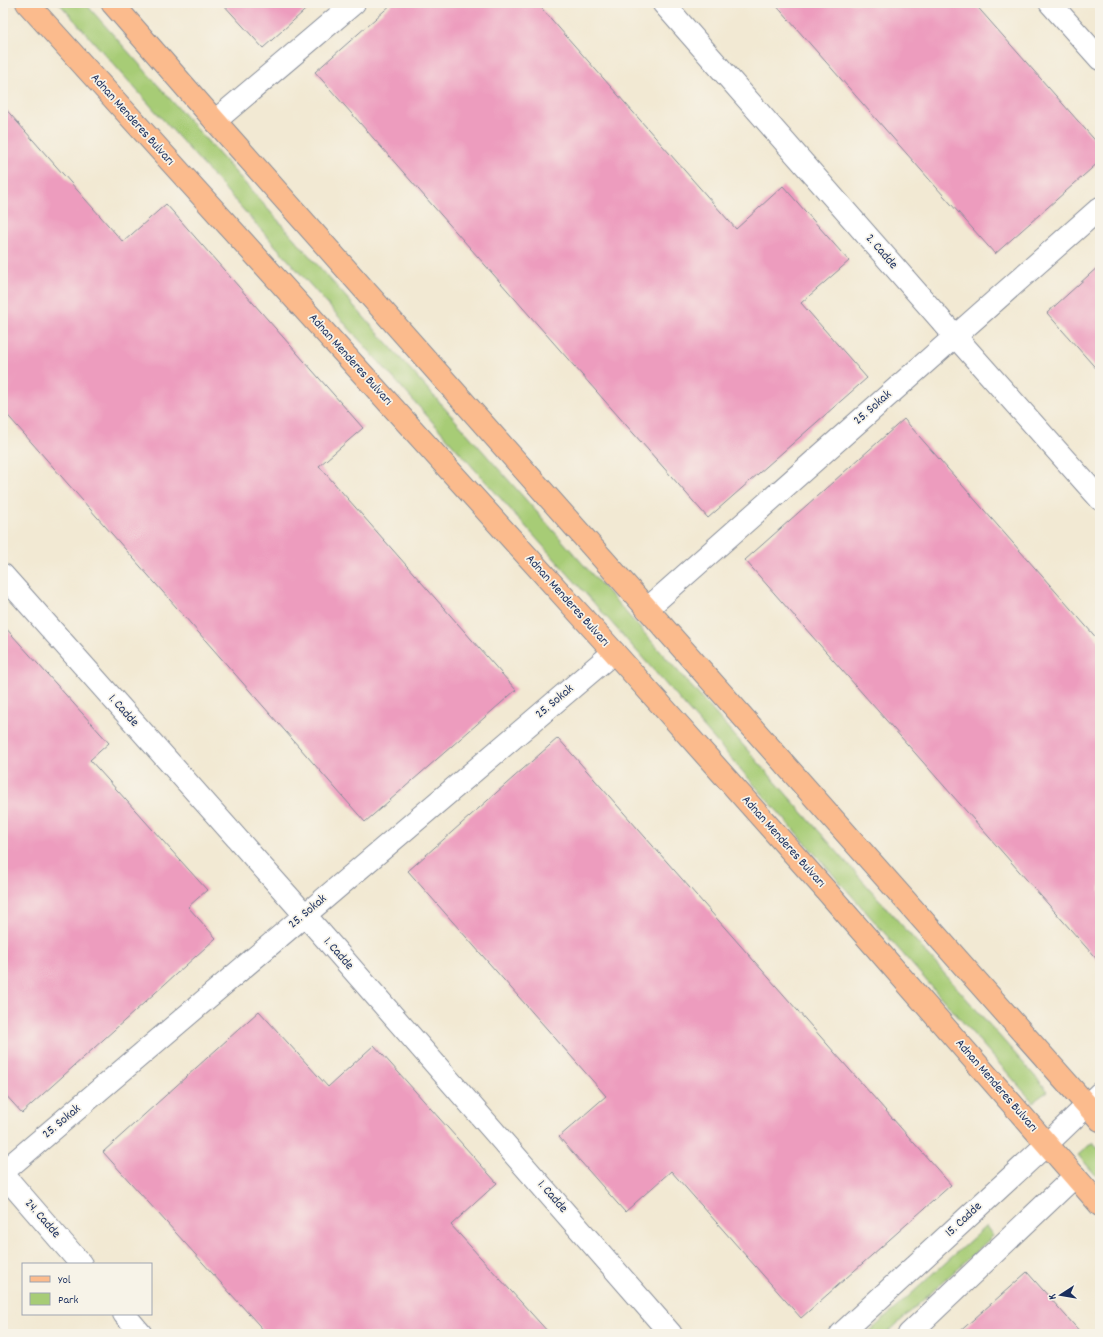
<svg xmlns="http://www.w3.org/2000/svg" width="1103" height="1337" font-family="Dekko,sans-serif">
  <style>
    .green { fill: #a7cc76; stroke: #617e6a }
    .building { fill: #ed9cbe }
    .lines { fill: none; stroke-linecap: round; stroke-linejoin: round }
    .minor-casing { stroke: #868c98; stroke-width: 24 }
    .major-casing { stroke: #868c98; stroke-width: 24 }
    .minor { stroke: #fff; stroke-width: 22 }
    .major { stroke: #fbbb8d; stroke-width: 22 }
    .labels { text-anchor: middle; dominant-baseline: central; stroke-width: 3.5; stroke-linejoin: round; paint-order: stroke }
    .street-label { font-size: 13px; fill: #1b2f5e; stroke: #f7f3e8 }
  </style>
  <rect width="100%" height="100%" fill="#f7f3e8"/>
  <filter id="ink" filterUnits="userSpaceOnUse"><feTurbulence type="fractalNoise" baseFrequency=".025" numOctaves="2"/><feDisplacementMap in="SourceGraphic" scale="8" xChannelSelector="R" yChannelSelector="G"/><feConvolveMatrix kernelMatrix="1 2 1 2 8 2 1 2 1" color-interpolation-filters="sRGB"/></filter>
  <filter id="wash" filterUnits="userSpaceOnUse"><feTurbulence type="fractalNoise" baseFrequency=".012" numOctaves="4" result="noise"/><feDisplacementMap in="SourceGraphic" scale="16" xChannelSelector="R" yChannelSelector="G"/><feGaussianBlur stdDeviation="0.9" result="paint"/><feColorMatrix in="noise" values="0 0 0 0 0 0 0 0 0 0 0 0 0 0 0 0 0 1.4 0 .05"/><feComposite in="paint" operator="in"/></filter>
  <g filter="url(#wash)">
    <rect width="100%" height="100%" fill="#f2e9d3"/>
    <!-- green -->
    <path class="green" d="M 59,3 L 85,3 L 646,635 L 1048,1091 L 1033,1102 L 634,648 Z
      M 1093,1142 L 1100,1151 L 1100,1180 L 1078,1155 Z
      M 986,1226 L 993,1236 L 886,1334 L 867,1334 Z"/>
    <g id="blocks">
      <!-- building -->
      <path class="building" d="M 222,3 L 313,3 L 263,48 Z
        M 393,3 L 537,3 L 736,229 L 783,186 L 849,261 L 801,303 L 867,378 L 708,518 L 315,72 Z
        M 774,3 L 974,3 L 1100,146 L 1100,161 L 995,254 Z
        M 3,106 L 123,242 L 166,204 L 363,428 L 319,466 L 516,690 L 365,822 L 3,410 Z
        M 1100,265 L 1100,373 L 1047,313 Z
        M 904,419 L 1100,642 L 1100,963 L 745,560 Z
        M 3,625 L 109,743 L 90,760 L 207,890 L 188,907 L 216,938 L 22,1113 L 3,1092 Z
        M 558,738 L 951,1185 L 801,1318 L 671,1171 L 625,1212 L 559,1137 L 606,1096 L 408,871 Z
        M 259,1011 L 328,1087 L 374,1045 L 497,1183 L 451,1225 L 550,1334 L 267,1334 L 103,1152 Z
        M 1027,1272 L 1082,1334 L 957,1334 Z"/>
    </g>
  </g>
  <g filter="url(#ink)">
    <use href="#blocks" fill-opacity="0" stroke="#868c98" stroke-width="1"/>
    <g class="lines">
      <defs>
        <path id="minor" d="M 663,3 L 955,336 L 1100,499
          M 1050,3 L 1100,59
          M 215,121 L 354,3
          M 3,575 L 305,915 L 671,1334
          M 647,609 L 1100,208
          M 3,1172 L 614,652
          M 3,1174 L 81,1264
          M 124,1314 L 141,1334
          M 841,1334 L 1047,1144 L 1100,1093
          M 909,1334 L 1075,1176"/>
        <path id="major" d="M 27,3 L 614,652 L 823,887 L 1100,1205
          M 112,3 L 215,121 L 1100,1120"/>
      </defs>
      <!-- minor casing -->
      <use href="#minor" class="minor-casing"/>
      <!-- major casing -->
      <use href="#major" class="major-casing"/>
      <!-- minor -->
      <use href="#minor" class="minor"/>
      <!-- major -->
      <use href="#major" class="major"/>
    </g>
  </g>
  <g class="labels">
    <!-- street labels -->
    <g class="street-label">
      <text transform="translate(132 120) rotate(48)">Adnan Menderes Bulvarı</text>
      <text transform="translate(881 252) rotate(49)">2. Cadde</text>
      <text transform="translate(350 360) rotate(48)">Adnan Menderes Bulvarı</text>
      <text transform="translate(873 408) rotate(-41)">25. Sokak</text>
      <text transform="translate(567 601) rotate(48)">Adnan Menderes Bulvarı</text>
      <text transform="translate(555 702) rotate(-40)">25. Sokak</text>
      <text transform="translate(123 711) rotate(48)">1. Cadde</text>
      <text transform="translate(783 842) rotate(48)">Adnan Menderes Bulvarı</text>
      <text transform="translate(308 912) rotate(-40)">25. Sokak</text>
      <text transform="translate(338 954) rotate(49)">1. Cadde</text>
      <text transform="translate(996 1086) rotate(49)">Adnan Menderes Bulvarı</text>
      <text transform="translate(62 1122) rotate(-40)">25. Sokak</text>
      <text transform="translate(552 1197) rotate(49)">1. Cadde</text>
      <text transform="translate(42 1219) rotate(49)">24. Cadde</text>
      <text transform="translate(964 1220) rotate(-43)">15. Cadde</text>
    </g>
  </g>
  <!-- margin -->
  <rect width="1103" height="1337" fill="none" stroke="#f7f3e8" stroke-width="16"/>
  <!-- legend -->
  <rect x="22" y="1263" width="130" height="52" fill="#f7f3e8" stroke="#9fa5b1"/>
  <rect x="30" y="1276" width="20" height="6" fill="#fbbb8d" stroke="#9fa5b1"/>
  <text x="58" y="1283" font-size="12" fill="#1b2f5e">Yol</text>
  <rect x="30" y="1293" width="20" height="12" fill="#a7cc76" stroke="#9fa5b1"/>
  <text x="58" y="1303" font-size="12" fill="#1b2f5e">Park</text>
  <!-- north arrow -->
  <g transform="translate(1061 1295) rotate(258)" stroke="#f7f3e8" stroke-width="3" paint-order="stroke">
  <path d="M0-3L7 15L0 10L-7 15Z" fill="#1b2f5e"/>
  <text y="-6" font-size="11" font-weight="bold" text-anchor="middle" fill="#1b2f5e">K</text>
  </g>
</svg>
